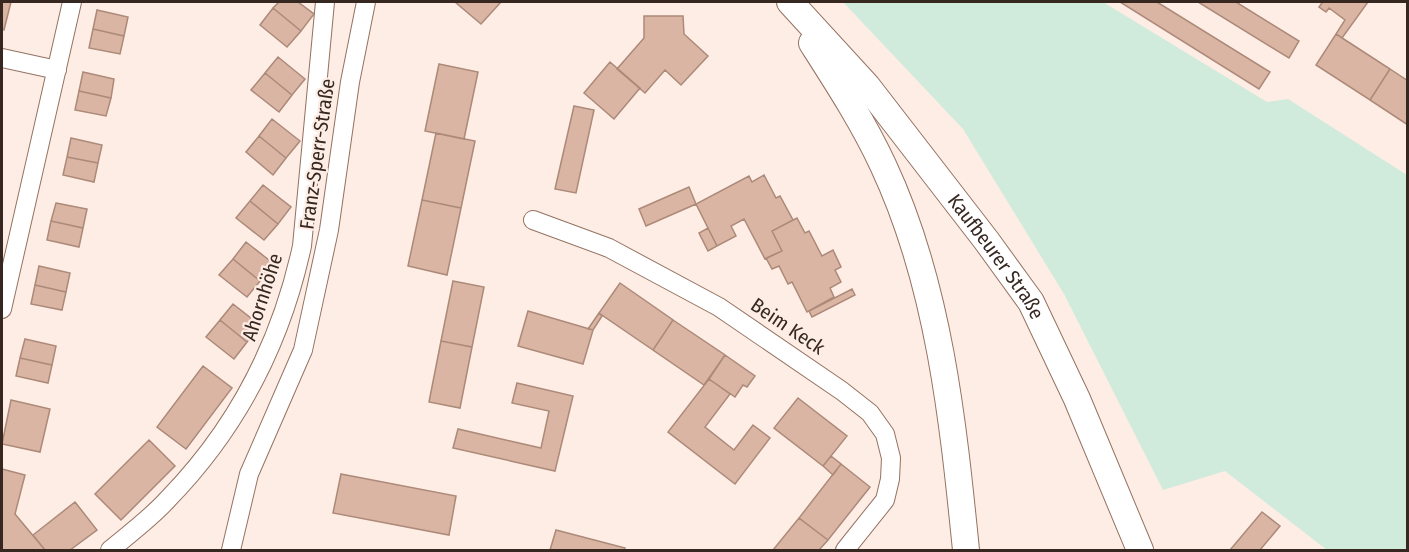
<svg xmlns="http://www.w3.org/2000/svg" width="1409" height="552" font-family="'Fira Sans Condensed',sans-serif">
  <style>
    .green { fill: #d0ebdc }
    .building { fill: #dab5a4; stroke: #ac8978; stroke-width: 1.5 }
    .lines { fill: none; stroke-linecap: round; stroke-linejoin: round }
    .street-casing { stroke: #947261; stroke-width: 20 }
    .secondary-casing { stroke: #947261; stroke-width: 28 }
    .street { stroke: #fff; stroke-width: 18 }
    .secondary { stroke: #fff; stroke-width: 26 }
    .labels { text-anchor: middle; dominant-baseline: central; stroke-width: 4.5; stroke-linejoin: round; paint-order: stroke }
    .street-label { font-size: 20px; fill: #362821; stroke: #fdede5 }
  </style>
  <rect width="100%" height="100%" fill="#fdede5"/>
  <!-- green -->
  <path class="green" d="M 843,2 L 1103,2 L 1267,102 L 1288,99 L 1407,175 L 1407,550 L 1327,550 L 1225,471 L 1163,490 L 1064,294 L 963,129 Z"/>
  <!-- building -->
  <path class="building" d="M 2,2 L 11,2 L 4,30 L 2,29 Z
    M 279,2 L 298,2 L 314,14 L 301,31 L 273,8 Z
    M 455,2 L 501,2 L 481,24 Z
    M 1120,2 L 1157,2 L 1270,72 L 1259,89 Z
    M 1198,2 L 1236,2 L 1299,41 L 1289,58 Z
    M 1319,2 L 1368,2 L 1342,38 L 1336,34 L 1345,20 L 1329,8 L 1326,12 L 1319,7 L 1322,3 Z
    M 273,8 L 301,31 L 287,47 L 260,25 Z
    M 97,10 L 128,17 L 124,36 L 93,29 Z
    M 644,16 L 683,16 L 684,34 L 708,56 L 681,85 L 665,70 L 645,93 L 617,69 L 644,38 Z
    M 93,29 L 124,36 L 120,54 L 89,48 Z
    M 1336,34 L 1390,69 L 1370,100 L 1316,65 Z
    M 278,57 L 305,79 L 292,95 L 265,73 Z
    M 610,62 L 640,88 L 614,119 L 584,93 Z
    M 439,64 L 478,72 L 464,139 L 425,131 Z
    M 1390,69 L 1408,81 L 1408,125 L 1370,100 Z
    M 83,72 L 114,79 L 111,98 L 79,91 Z
    M 265,73 L 292,95 L 279,112 L 251,90 Z
    M 79,91 L 111,98 L 106,116 L 75,110 Z
    M 574,106 L 594,110 L 576,193 L 555,189 Z
    M 272,119 L 300,141 L 286,158 L 259,136 Z
    M 436,133 L 475,141 L 461,208 L 422,200 Z
    M 259,136 L 286,158 L 273,175 L 246,152 Z
    M 71,138 L 102,145 L 98,163 L 67,157 Z
    M 67,157 L 98,163 L 94,182 L 63,175 Z
    M 764,175 L 776,198 L 780,196 L 793,220 L 772,231 L 782,251 L 765,259 L 744,219 L 731,226 L 736,236 L 717,246 L 696,204 L 749,176 L 752,182 Z
    M 263,185 L 291,207 L 278,224 L 250,201 Z
    M 689,187 L 696,204 L 646,226 L 639,209 Z
    M 422,200 L 461,208 L 447,275 L 408,266 Z
    M 250,201 L 278,224 L 264,240 L 236,218 Z
    M 56,203 L 87,209 L 83,228 L 51,221 Z
    M 797,218 L 805,233 L 809,231 L 822,256 L 833,250 L 841,267 L 835,270 L 841,282 L 830,288 L 834,297 L 807,312 L 792,282 L 788,284 L 779,266 L 772,269 L 766,258 L 782,251 L 772,231 Z
    M 51,221 L 83,228 L 79,247 L 47,240 Z
    M 708,228 L 717,246 L 708,251 L 699,233 Z
    M 246,242 L 274,264 L 260,281 L 233,259 Z
    M 233,259 L 260,281 L 247,297 L 219,275 Z
    M 39,266 L 70,273 L 66,292 L 35,285 Z
    M 453,281 L 484,287 L 472,347 L 441,341 Z
    M 620,283 L 673,320 L 653,350 L 599,313 Z
    M 35,285 L 66,292 L 62,310 L 31,304 Z
    M 852,289 L 855,295 L 812,317 L 809,311 Z
    M 233,304 L 261,326 L 247,342 L 220,320 Z
    M 528,311 L 593,330 L 583,364 L 518,346 Z
    M 599,313 L 602,316 L 593,330 L 588,329 Z
    M 220,320 L 247,342 L 234,359 L 206,337 Z
    M 673,320 L 725,355 L 704,385 L 653,350 Z
    M 25,339 L 56,346 L 52,365 L 20,358 Z
    M 441,341 L 472,347 L 460,408 L 429,402 Z
    M 725,355 L 755,376 L 747,387 L 743,385 L 735,397 L 709,379 Z
    M 20,358 L 52,365 L 48,383 L 16,376 Z
    M 203,366 L 232,388 L 186,449 L 157,427 Z
    M 709,379 L 730,394 L 705,427 L 734,450 L 753,425 L 770,438 L 735,484 L 668,432 Z
    M 517,383 L 573,396 L 555,471 L 453,448 L 458,429 L 541,448 L 549,411 L 512,403 Z
    M 798,398 L 847,436 L 823,466 L 774,428 Z
    M 11,400 L 50,409 L 40,452 L 2,444 Z
    M 149,440 L 175,466 L 121,520 L 95,494 Z
    M 831,456 L 841,464 L 833,475 L 823,466 Z
    M 841,464 L 870,487 L 828,540 L 799,518 Z
    M 2,469 L 25,475 L 15,514 L 45,550 L 2,550 Z
    M 341,474 L 456,496 L 449,535 L 333,513 Z
    M 75,502 L 97,530 L 70,550 L 45,550 L 33,535 Z
    M 1262,512 L 1280,526 L 1260,550 L 1230,550 Z
    M 799,518 L 828,540 L 819,550 L 773,550 Z
    M 556,530 L 625,548 L 624,550 L 550,550 Z"/>
  <g class="lines">
    <defs>
      <path id="street" d="M 2,58 L 57,70
        M 533,220 L 609,248 L 719,307 L 842,391 L 870,413 L 885,434 L 891,458 L 890,479 L 885,500 L 845,550
        M 2,309 L 72,2
        M 110,550 C 129,534 151,518 168,499 C 237,428 281,343 302,246 L 325,2
        M 231,550 L 249,474 L 303,350 L 329,230 L 350,82 L 366,2"/>
      <g id="secondary">
        <path id="s1" d="M 790,2 L 867,86 L 986,240 L 1031,302 L 1077,399 L 1140,550"/>
        <path d="M 812,43 C 837,82 863,122 883,165 C 939,284 953,421 966,550"/>
      </g>
    </defs>
    <!-- street casing -->
    <use href="#street" class="street-casing"/>
    <!-- secondary casing -->
    <use href="#secondary" class="secondary-casing"/>
    <!-- street -->
    <use href="#street" class="street"/>
    <!-- secondary -->
    <use href="#secondary" class="secondary"/>
  </g>
  <g class="labels">
    <!-- street labels -->
    <g class="street-label">
      <text transform="translate(317 154) rotate(-82)">Franz-Sperr-Straße</text>
      <text stroke="none"><textPath href="#s1" startOffset="328">Kaufbeurer Straße</textPath></text>
      <text transform="translate(262 297) rotate(-72)">Ahornhöhe</text>
      <text transform="translate(788 326) rotate(34)">Beim Keck</text>
    </g>
  </g>
  <!-- border -->
  <rect width="1409" height="552" fill="none" stroke="#362821" stroke-width="6"/>
</svg>
